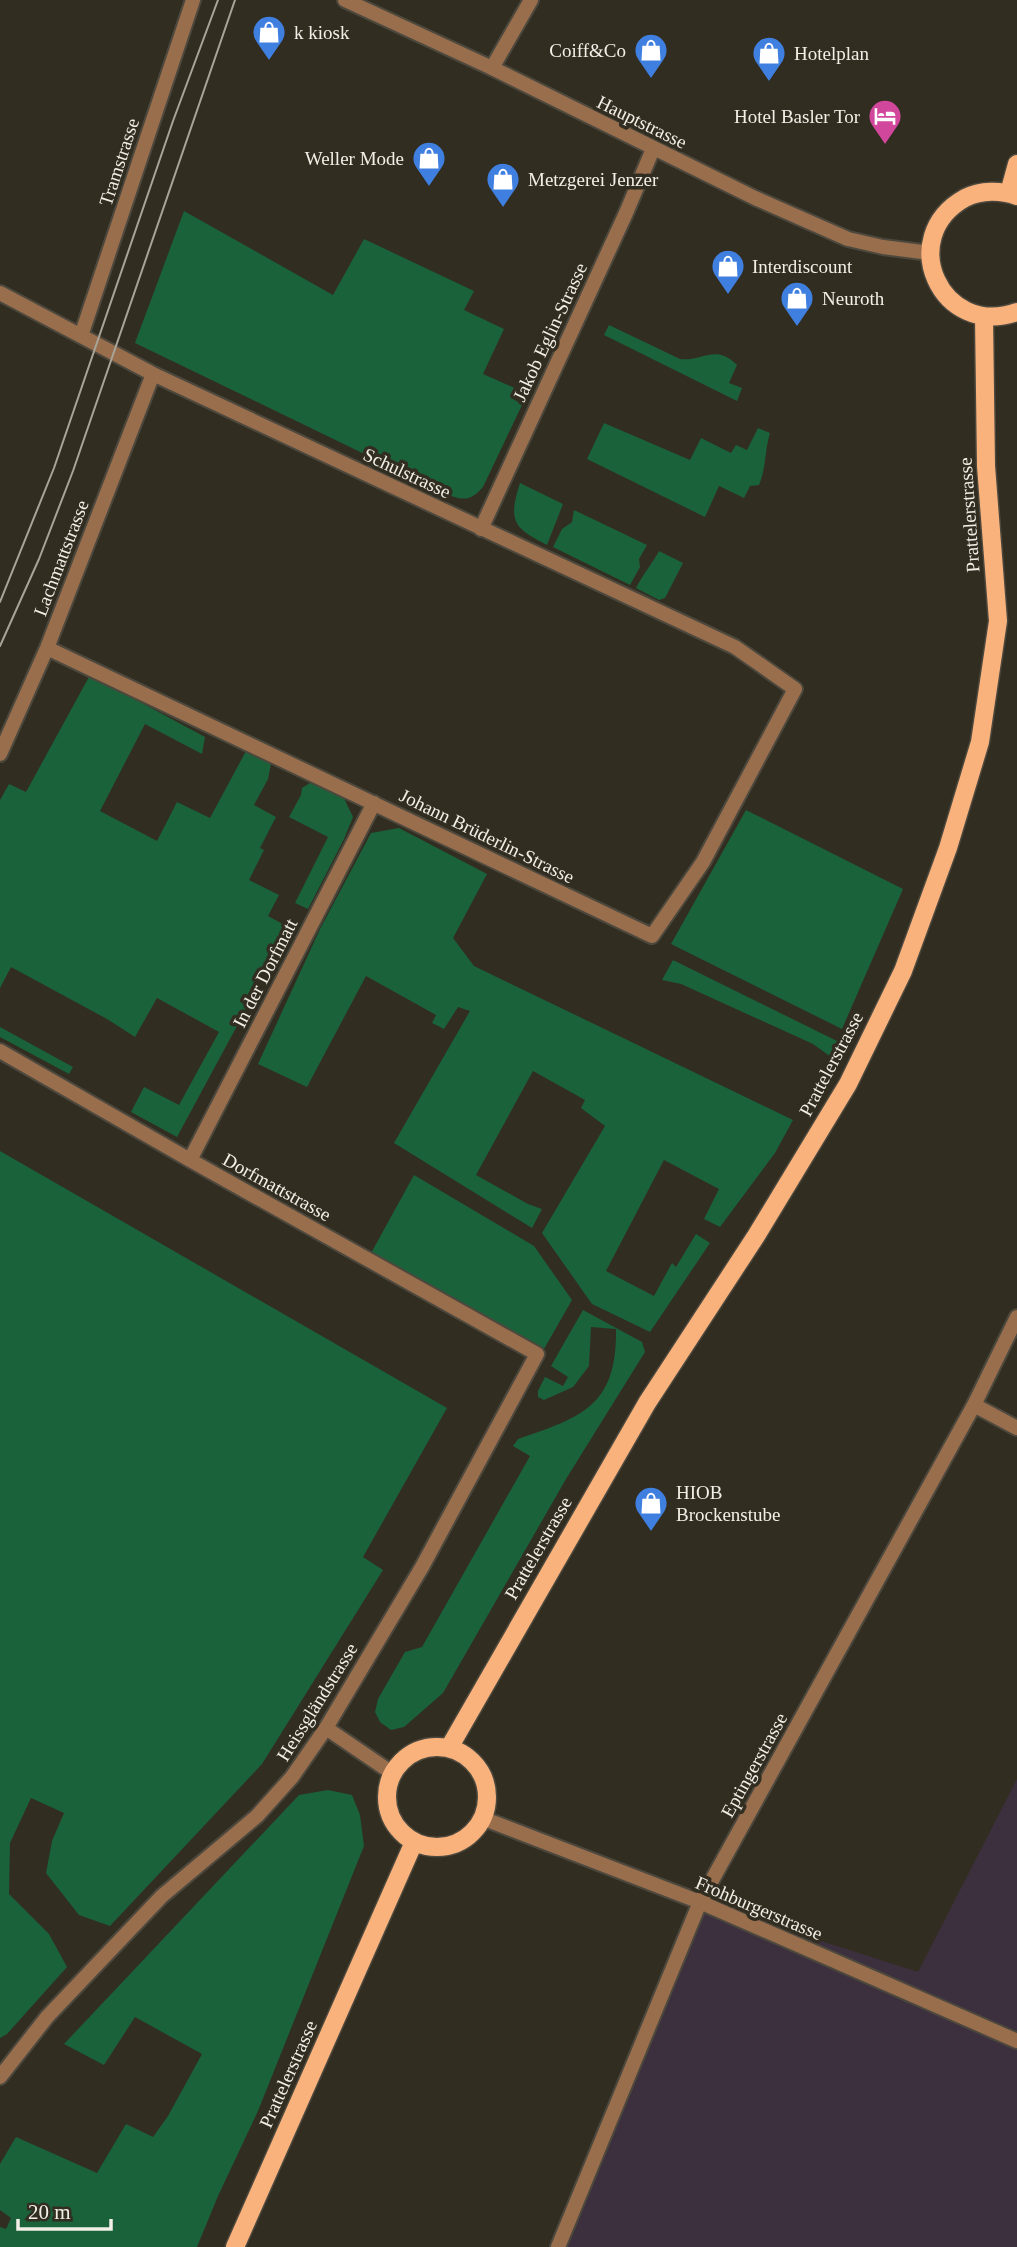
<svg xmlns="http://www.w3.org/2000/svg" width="1017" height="2247" font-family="Georgia,serif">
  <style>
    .industrial { fill: #3c303f }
    .green { fill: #1a623a }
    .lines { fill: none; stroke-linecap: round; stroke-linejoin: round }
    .minor-casing { stroke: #4d483d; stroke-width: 18 }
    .tertiary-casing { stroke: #4d483d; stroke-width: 18 }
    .primary-casing { stroke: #4d483d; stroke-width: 21 }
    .minor { stroke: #996e4d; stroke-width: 14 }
    .tertiary { stroke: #996e4d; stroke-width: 14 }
    .primary { stroke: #f9b27c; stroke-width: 18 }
    .tram { stroke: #a8a49a; stroke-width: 2 }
    .labels { text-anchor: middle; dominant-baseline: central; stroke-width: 7; stroke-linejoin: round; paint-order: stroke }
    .poi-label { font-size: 19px; fill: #f2efe7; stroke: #322d21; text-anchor: start }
    .street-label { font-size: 19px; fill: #f2efe7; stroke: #322d21 }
  </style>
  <rect width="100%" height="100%" fill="#322d21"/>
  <!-- industrial -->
  <path class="industrial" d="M 1017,1779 L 1017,2247 L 559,2247 L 700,1902 L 918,1972 Z"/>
  <!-- green -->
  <path class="green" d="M 184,211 L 333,295 L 364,239 L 474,291 L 464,310 L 504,329 L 483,374 L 517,389 L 512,398 L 522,405 L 483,487 C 472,499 467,501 451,496 L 135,343 Z
    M 609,325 L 680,359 C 703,362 715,343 737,365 L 729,383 L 742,388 L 737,401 L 604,335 Z
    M 604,423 L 690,460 L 701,438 L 731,453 L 736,445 L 747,450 L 758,428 L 770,433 C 764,453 767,465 759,485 L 750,486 L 744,498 L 719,486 L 705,517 L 587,459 Z
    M 520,483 L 563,504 L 547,545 C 513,528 508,521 520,483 Z
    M 574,510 L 647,545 L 639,559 L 640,567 L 630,585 L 553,547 L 562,529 L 572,522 Z
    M 659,551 L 683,563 L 665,598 L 659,600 L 636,588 C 643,574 652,564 659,551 Z
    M 90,675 L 205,737 L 202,754 L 145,724 L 100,811 L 157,841 L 177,802 L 210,818 L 246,751 L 271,764 L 268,779 L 254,805 L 276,817 L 260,848 L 264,850 L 249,880 L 279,895 L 268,916 L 290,928 L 177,1137 L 131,1112 L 144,1087 L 179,1105 L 219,1032 L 157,998 L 135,1037 L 107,1019 L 11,967 L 0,988 L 0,800 L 9,784 L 26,792 Z
    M 310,783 L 343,796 L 353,817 L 344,839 L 308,909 L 295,903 L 328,837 L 289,817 L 301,795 L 302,788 Z
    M 746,810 L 903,889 L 842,1029 L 671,944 Z
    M 399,828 L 487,874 L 453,938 L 474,966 L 793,1120 L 775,1153 L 720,1227 L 704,1219 L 719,1189 L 664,1160 L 606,1271 L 654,1296 L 672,1263 L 676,1267 L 696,1234 L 710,1243 L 650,1332 L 592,1304 L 542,1233 L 605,1126 L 581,1108 L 585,1100 L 533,1071 L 476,1175 L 528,1204 L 542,1209 L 532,1228 L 394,1143 L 470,1011 L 458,1007 L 444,1029 L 432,1023 L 436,1015 L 366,976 L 307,1087 L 258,1064 L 320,929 L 371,833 Z
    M 673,960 L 837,1041 L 831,1057 L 813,1044 L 681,984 L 662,980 Z
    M 0,1027 L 73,1067 L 69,1074 L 0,1037 Z
    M 0,1151 L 447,1408 L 363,1557 L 383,1570 L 262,1764 L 110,1926 L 79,1915 L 46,1873 L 52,1841 L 64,1813 L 31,1798 L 10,1843 L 9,1894 L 49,1934 L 67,1967 L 7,2034 L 0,2038 Z
    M 414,1175 L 534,1246 L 572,1300 L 544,1349 L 370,1255 Z
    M 583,1310 L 642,1342 L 645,1352 L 566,1479 L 443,1693 L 404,1727 L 391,1730 L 380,1722 L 375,1712 L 378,1699 L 405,1652 L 422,1647 L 530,1456 L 513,1446 L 518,1439 C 582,1417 617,1406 616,1329 L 591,1327 L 589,1366 L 573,1387 L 544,1400 L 538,1397 L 538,1391 L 545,1377 L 563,1386 L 568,1377 L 551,1366 Z
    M 328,1790 L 352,1795 L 360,1815 L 364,1846 L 258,2111 L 218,2196 L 197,2247 L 0,2247 L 0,2227 L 6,2229 L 11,2218 L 0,2210 L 0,2164 L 16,2137 L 97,2173 L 126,2124 L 153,2137 L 168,2116 L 202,2054 L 135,2017 L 104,2065 L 64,2044 L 299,1795 Z"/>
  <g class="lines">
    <defs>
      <path id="minor" d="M 492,68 L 531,0
        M 0,293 L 153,374 L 735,647 L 795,689 L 703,862 L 652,936 L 47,648
        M 81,336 L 193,0
        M 481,529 L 626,213 L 653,149
        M 0,754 L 47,648 L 153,374
        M 0,1051 L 190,1160 L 537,1354 L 422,1567 L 326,1728 L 292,1777 L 257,1816 L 162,1896 L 47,2017 L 0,2077
        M 190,1160 L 374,803
        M 974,1405 L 1017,1428
        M 326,1728 L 392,1773
        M 482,1818 L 700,1902 L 1017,2041
        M 558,2247 L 700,1902 L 974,1405 L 1017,1317"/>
      <path id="tertiary" d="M 345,0 L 492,68 L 755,198 L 848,239 L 883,247 L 930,253"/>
      <path id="primary" d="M 1009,193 L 1017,164
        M 1017,196 C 1001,190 981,190 965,198 C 895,237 941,339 1017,312
        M387 1797a50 50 0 1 1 100 0a50 50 0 1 1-100 0Z
        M 449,1748 L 647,1403 L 756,1236 L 848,1084 L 903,971 L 948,848 L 980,742 L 998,621 L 986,466 L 984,317
        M 235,2247 L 414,1842"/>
    </defs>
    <!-- minor casing -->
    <use href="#minor" class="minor-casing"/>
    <!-- tertiary casing -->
    <use href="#tertiary" class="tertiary-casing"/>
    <!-- primary casing -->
    <use href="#primary" class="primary-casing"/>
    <!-- minor -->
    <use href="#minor" class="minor"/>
    <!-- tertiary -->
    <use href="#tertiary" class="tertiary"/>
    <!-- primary -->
    <use href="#primary" class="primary"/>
    <!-- tram -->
    <path class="tram" d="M 0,602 L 54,468 L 173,121 L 218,0
      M 0,646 L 39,559 L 73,471 L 235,0"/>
  </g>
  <!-- icons -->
  <defs>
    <symbol id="shop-pin" viewBox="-11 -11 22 30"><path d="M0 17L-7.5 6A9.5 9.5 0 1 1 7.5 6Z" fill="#3f7fe0" stroke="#322d21"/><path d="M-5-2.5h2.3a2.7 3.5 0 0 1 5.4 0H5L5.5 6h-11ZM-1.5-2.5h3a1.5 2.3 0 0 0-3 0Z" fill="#fff"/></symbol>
    <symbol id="hotel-pin" viewBox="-11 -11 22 30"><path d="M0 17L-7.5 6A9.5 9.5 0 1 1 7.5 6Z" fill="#d1479c" stroke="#322d21"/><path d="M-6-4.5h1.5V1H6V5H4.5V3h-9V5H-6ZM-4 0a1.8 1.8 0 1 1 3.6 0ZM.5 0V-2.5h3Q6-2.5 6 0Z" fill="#fff"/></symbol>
  </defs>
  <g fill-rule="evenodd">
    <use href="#shop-pin" x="250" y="13" width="38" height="52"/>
    <use href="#shop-pin" x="632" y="31" width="38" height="52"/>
    <use href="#shop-pin" x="750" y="34" width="38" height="52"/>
    <use href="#hotel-pin" x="866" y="97" width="38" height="52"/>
    <use href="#shop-pin" x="410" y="139" width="38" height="52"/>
    <use href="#shop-pin" x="484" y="160" width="38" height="52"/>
    <use href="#shop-pin" x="709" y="247" width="38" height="52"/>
    <use href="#shop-pin" x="778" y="279" width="38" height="52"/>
    <use href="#shop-pin" x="632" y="1484" width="38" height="52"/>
  </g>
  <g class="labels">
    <!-- poi labels -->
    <g class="poi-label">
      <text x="294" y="32">k kiosk</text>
      <text x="626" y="50" text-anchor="end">Coiff&amp;Co</text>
      <text x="794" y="53">Hotelplan</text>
      <text x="860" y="116" text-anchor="end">Hotel Basler Tor</text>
      <text x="404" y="158" text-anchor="end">Weller Mode</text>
      <text x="528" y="179">Metzgerei Jenzer</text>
      <text x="752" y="266">Interdiscount</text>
      <text x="822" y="298">Neuroth</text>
      <text x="676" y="1492">HIOB<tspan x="676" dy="22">Brockenstube</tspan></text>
    </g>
    <!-- street labels -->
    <g class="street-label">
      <text transform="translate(642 122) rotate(26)">Hauptstrasse</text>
      <text transform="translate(119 162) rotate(-72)">Tramstrasse</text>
      <text transform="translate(550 332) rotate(-65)">Jakob Eglin-Strasse</text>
      <text transform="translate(407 473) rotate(25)">Schulstrasse</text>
      <text transform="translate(969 515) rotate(-94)">Prattelerstrasse</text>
      <text transform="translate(61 558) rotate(-69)">Lachmattstrasse</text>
      <text transform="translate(487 836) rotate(26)">Johann Brüderlin-Strasse</text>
      <text transform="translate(265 973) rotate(-63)">In der Dorfmatt</text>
      <text transform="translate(831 1064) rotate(-62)">Prattelerstrasse</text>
      <text transform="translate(277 1187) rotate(29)">Dorfmattstrasse</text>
      <text transform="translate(538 1548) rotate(-60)">Prattelerstrasse</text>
      <text transform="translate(317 1702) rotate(-58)">Heissgländstrasse</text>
      <text transform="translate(754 1765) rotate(-61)">Eptingerstrasse</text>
      <text transform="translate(759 1908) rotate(23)">Frohburgerstrasse</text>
      <text transform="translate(288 2074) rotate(-66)">Prattelerstrasse</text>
    </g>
  </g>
  <!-- scale -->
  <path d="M18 2219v10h93v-10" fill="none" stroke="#f2efe7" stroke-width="3.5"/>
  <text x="28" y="2219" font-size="21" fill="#f2efe7" stroke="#322d21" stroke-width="5" paint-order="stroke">20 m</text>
</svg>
